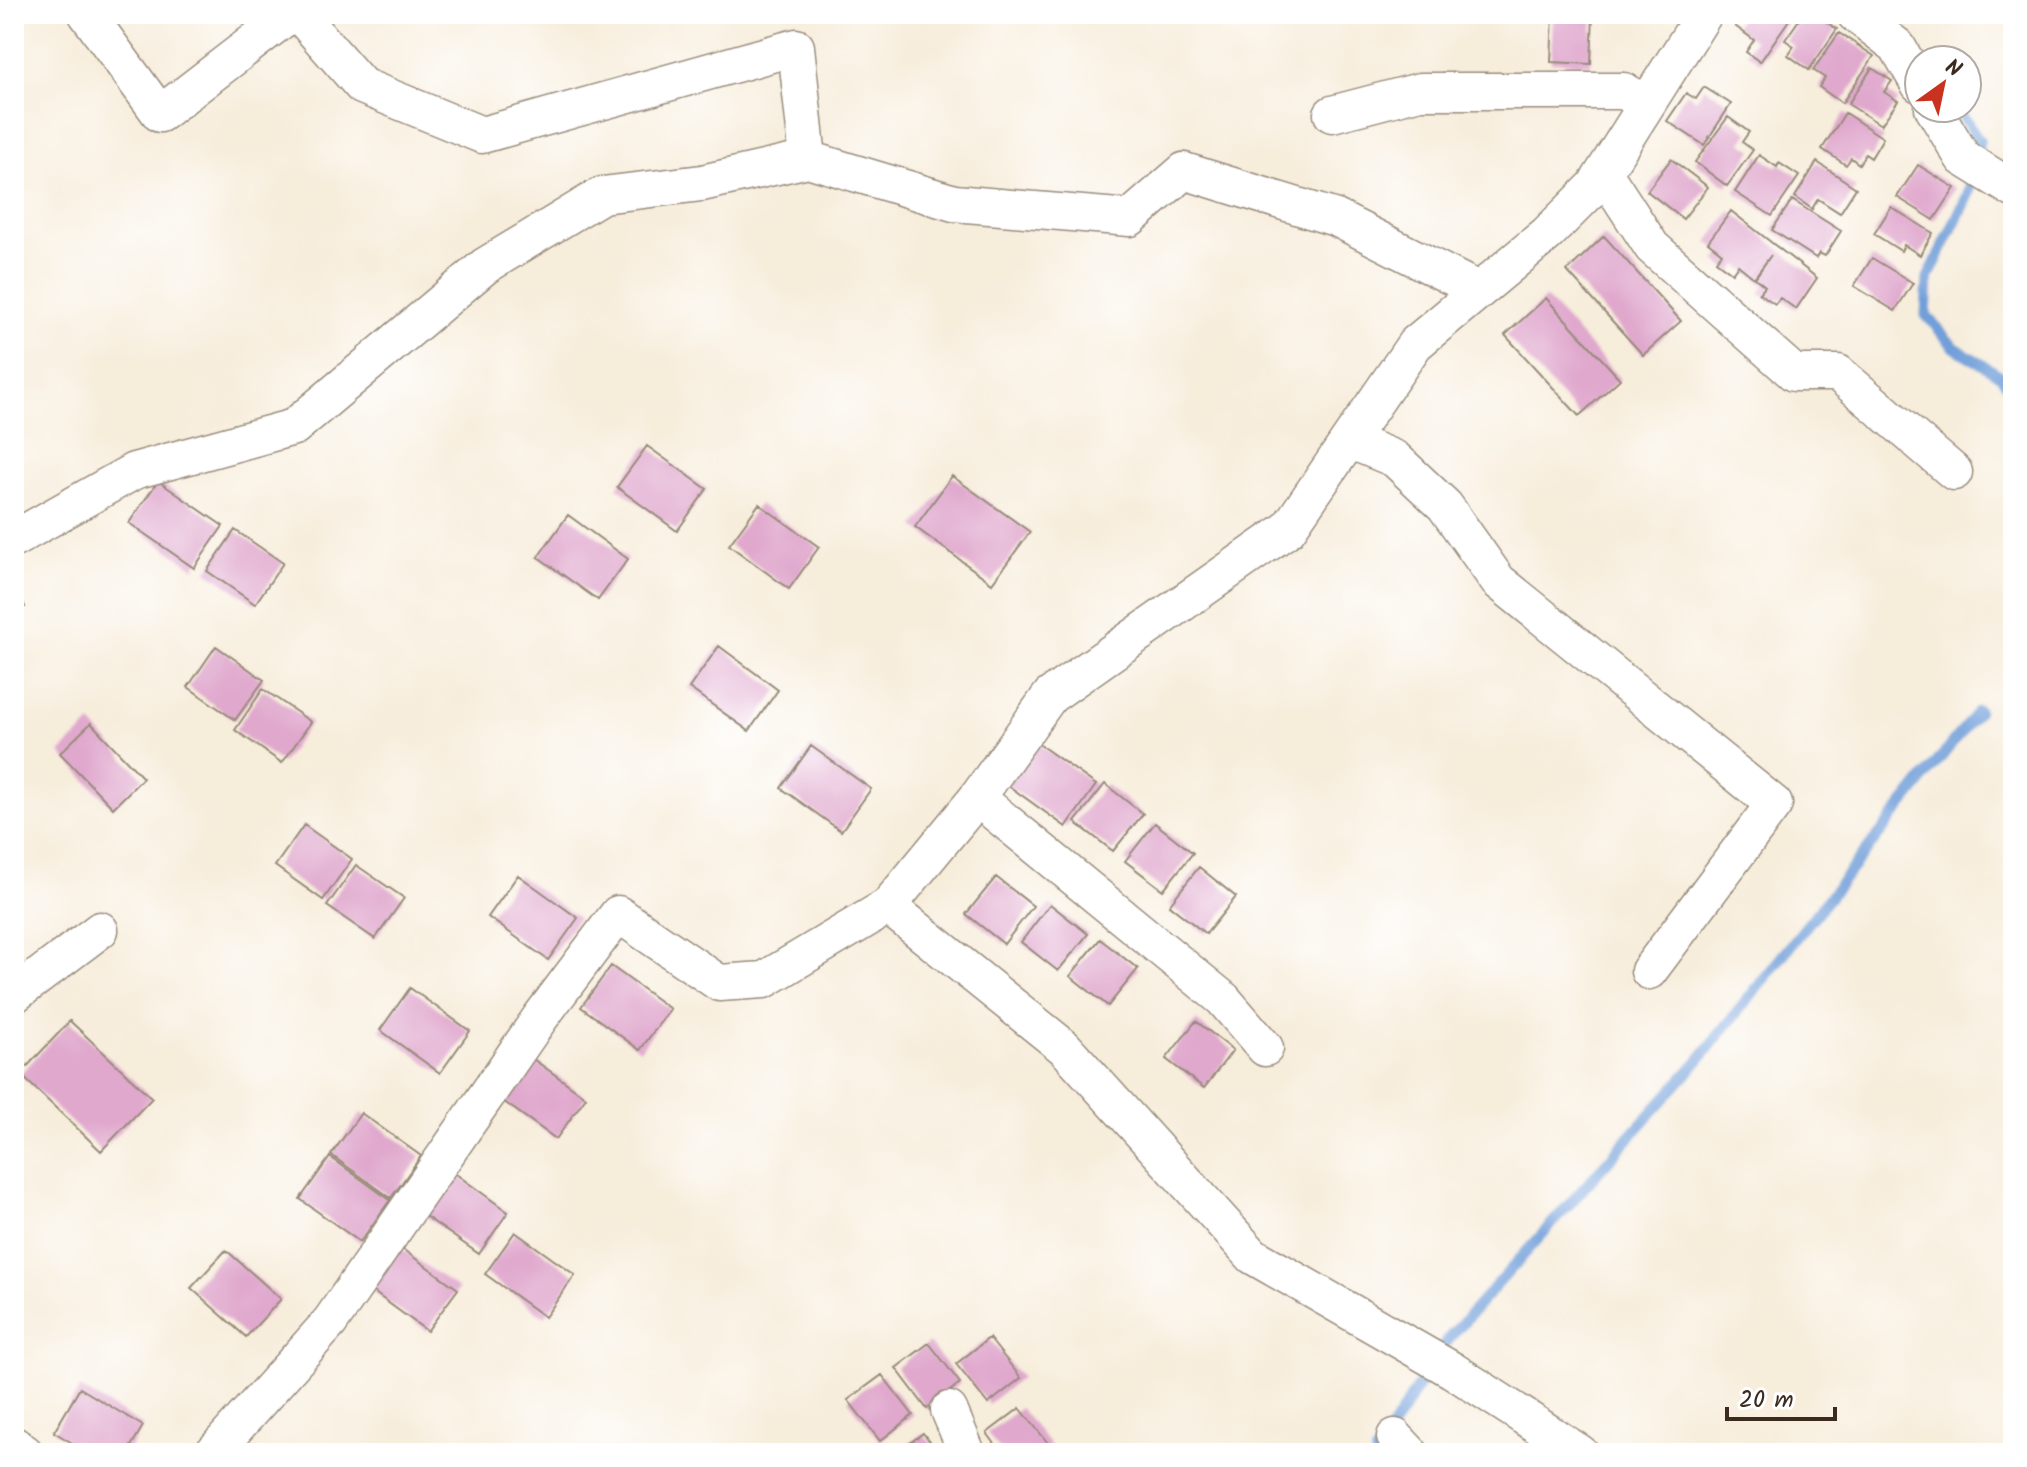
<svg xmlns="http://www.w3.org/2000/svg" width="2027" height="1467" font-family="Kalam,sans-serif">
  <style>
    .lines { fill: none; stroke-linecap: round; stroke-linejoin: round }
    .stream { stroke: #719fd9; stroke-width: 11 }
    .building { fill: #e0a8cd }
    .minor-casing { stroke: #998c7c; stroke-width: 39 }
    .minor { stroke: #fff; stroke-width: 36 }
  </style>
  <rect width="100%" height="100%" fill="#fff"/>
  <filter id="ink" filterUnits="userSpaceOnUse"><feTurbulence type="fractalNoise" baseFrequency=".0125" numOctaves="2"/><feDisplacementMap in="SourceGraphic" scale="16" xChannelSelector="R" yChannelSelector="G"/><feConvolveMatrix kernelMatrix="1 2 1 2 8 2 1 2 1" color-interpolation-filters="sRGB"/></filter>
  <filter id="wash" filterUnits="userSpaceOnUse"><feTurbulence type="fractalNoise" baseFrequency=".006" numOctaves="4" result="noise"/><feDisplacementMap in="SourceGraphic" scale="32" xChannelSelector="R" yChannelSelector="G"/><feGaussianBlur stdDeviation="1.8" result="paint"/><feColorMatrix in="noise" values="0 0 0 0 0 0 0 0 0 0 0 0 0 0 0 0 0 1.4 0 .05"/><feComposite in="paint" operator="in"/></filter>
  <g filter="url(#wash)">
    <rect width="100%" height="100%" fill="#f7eddb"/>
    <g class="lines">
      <!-- stream -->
      <path class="stream" d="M 1957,108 L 1979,141 L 1968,195 L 1928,278 L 1926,315 L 1954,347 L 2001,376 L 2013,393
        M 1376,1453 L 1448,1339 L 1699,1060 L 1978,711"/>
    </g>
    <g id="blocks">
      <!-- building -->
      <path class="building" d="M 1553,14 L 1593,14 L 1591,64 L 1551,62 Z
        M 1743,14 L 1793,14 L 1760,62 L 1746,52 L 1754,40 L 1735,26 Z
        M 1803,14 L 1814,14 L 1837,29 L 1809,70 L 1788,55 L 1794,46 L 1785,40 Z
        M 1839,33 L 1874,56 L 1842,103 L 1819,87 L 1825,78 L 1813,70 Z
        M 1872,68 L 1892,81 L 1884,92 L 1898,101 L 1881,125 L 1848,104 Z
        M 1704,87 L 1731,104 L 1704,145 L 1667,121 L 1686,93 L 1696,99 Z
        M 1845,113 L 1883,138 L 1871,158 L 1865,154 L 1859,164 L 1851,158 L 1846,165 L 1822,149 Z
        M 1728,117 L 1749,132 L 1742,142 L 1753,150 L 1727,186 L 1695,162 Z
        M 1759,155 L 1777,167 L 1779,163 L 1799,176 L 1772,216 L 1735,192 Z
        M 1671,159 L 1708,187 L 1683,219 L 1647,191 Z
        M 1817,162 L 1856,188 L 1840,213 L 1818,199 L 1812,209 L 1795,197 Z
        M 1918,165 L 1955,188 L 1934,220 L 1897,197 Z
        M 1792,200 L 1841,231 L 1825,256 L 1819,253 L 1816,258 L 1772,230 Z
        M 1891,207 L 1933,233 L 1920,255 L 1904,245 L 1901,251 L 1874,234 Z
        M 1731,211 L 1817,278 L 1796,309 L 1780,298 L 1775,304 L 1759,293 L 1765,286 L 1755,278 L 1771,255 L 1754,278 L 1738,265 L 1732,273 L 1716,261 L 1722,253 L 1708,242 Z
        M 1604,236 L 1681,321 L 1643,355 L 1567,271 Z
        M 1872,258 L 1913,283 L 1895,311 L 1854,286 Z
        M 1546,298 L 1620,379 L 1579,416 L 1505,335 Z
        M 647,446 L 707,489 L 677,531 L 617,487 Z
        M 952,476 L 1030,532 L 992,583 L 915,527 Z
        M 158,481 L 223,526 L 194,568 L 129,523 Z
        M 759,504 L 819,547 L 789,589 L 729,545 Z
        M 568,515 L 628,559 L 598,600 L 538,557 Z
        M 235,530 L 283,563 L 255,604 L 207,571 Z
        M 14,581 L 25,607 L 14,611 Z
        M 216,646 L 264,680 L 235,720 L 188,687 Z
        M 719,646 L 778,690 L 749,731 L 689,688 Z
        M 263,689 L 311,722 L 282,763 L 235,730 Z
        M 91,723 L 143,778 L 113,808 L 60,753 Z
        M 1036,742 L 1096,785 L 1066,827 L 1006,784 Z
        M 811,746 L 871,789 L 841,831 L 781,788 Z
        M 1105,784 L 1143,814 L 1113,851 L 1075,822 Z
        M 1155,823 L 1193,853 L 1163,890 L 1125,861 Z
        M 304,825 L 352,859 L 323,900 L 275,866 Z
        M 356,865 L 404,898 L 375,939 L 327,906 Z
        M 1199,867 L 1236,897 L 1206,934 L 1169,905 Z
        M 518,875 L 578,918 L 548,960 L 488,917 Z
        M 996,877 L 1033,906 L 1004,944 L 966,914 Z
        M 1050,904 L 1088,934 L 1058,971 L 1021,942 Z
        M 1100,939 L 1138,969 L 1108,1006 L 1070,976 Z
        M 611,966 L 670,1009 L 640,1050 L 581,1007 Z
        M 410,988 L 470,1031 L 440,1073 L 380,1030 Z
        M 70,1021 L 152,1098 L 101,1151 L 20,1074 Z
        M 1196,1021 L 1233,1050 L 1204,1088 L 1166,1059 Z
        M 526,1054 L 586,1097 L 556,1139 L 496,1096 Z
        M 361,1113 L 421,1156 L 391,1198 L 331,1155 Z
        M 330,1157 L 390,1200 L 360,1242 L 300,1199 Z
        M 449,1169 L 508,1212 L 479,1254 L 418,1211 Z
        M 515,1232 L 575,1275 L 545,1317 L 485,1274 Z
        M 398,1246 L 458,1289 L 427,1331 L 368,1288 Z
        M 226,1250 L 281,1299 L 246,1337 L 191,1288 Z
        M 989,1338 L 1021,1378 L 988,1404 L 956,1364 Z
        M 929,1343 L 960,1383 L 927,1409 L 896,1368 Z
        M 882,1375 L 913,1415 L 880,1441 L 848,1400 Z
        M 80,1388 L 143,1426 L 127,1453 L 89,1453 L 54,1432 Z
        M 1020,1408 L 1052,1448 L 1046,1453 L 1002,1453 L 987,1433 Z
        M 923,1433 L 939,1453 L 897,1453 Z"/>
    </g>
  </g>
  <g filter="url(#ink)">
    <use href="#blocks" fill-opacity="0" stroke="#998c7c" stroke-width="2"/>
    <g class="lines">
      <defs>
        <path id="minor" d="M 87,14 L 160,114 L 290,14
          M 299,14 L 362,86 L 482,135 L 796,47 L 808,159
          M 1855,14 L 1897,46 L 1919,84
          M 1933,108 L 1963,158 L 2013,189
          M 1332,114 L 1420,91 L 1624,91 L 1647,104
          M 1604,173 L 1652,247 L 1794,373 L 1838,373 L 1954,472
          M 1349,440 L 1395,459 L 1445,506 L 1498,581 L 1774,804 L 1649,971
          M 14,539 L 134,471 L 294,427 L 485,266 L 602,195 L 702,183 L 808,159 L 954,203 L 1130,218 L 1184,171 L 1336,218 L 1478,290
          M 977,798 L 1223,999 L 1265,1048
          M 888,906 L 1065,1048 L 1253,1256 L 1452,1370 L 1580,1453
          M 14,995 L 100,930
          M 949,1410 L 967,1453
          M 1395,1437 L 1410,1453
          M 14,1445 L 25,1453
          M 213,1453 L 330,1322 L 540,1018 L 618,914 L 719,983 L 764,980 L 888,906 L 977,798 L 1050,696 L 1288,529 L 1415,344 L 1547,234 L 1595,186 L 1704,14"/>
      </defs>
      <!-- minor casing -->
      <use href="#minor" class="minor-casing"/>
      <!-- minor -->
      <use href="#minor" class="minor"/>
    </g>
  </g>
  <!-- margin -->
  <rect width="2027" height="1467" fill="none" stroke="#fff" stroke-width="48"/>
  <!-- north arrow -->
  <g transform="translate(1943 84) rotate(33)"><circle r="38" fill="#ffffff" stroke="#b1aaa5" stroke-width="2"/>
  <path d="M0-6L14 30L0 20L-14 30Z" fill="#c8321e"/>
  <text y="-12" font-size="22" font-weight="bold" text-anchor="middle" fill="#3b2a1e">N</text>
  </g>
  <!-- scale -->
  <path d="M1727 1407v12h108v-12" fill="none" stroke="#3b2a1e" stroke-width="4"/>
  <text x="1739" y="1407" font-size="24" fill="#3b2a1e" stroke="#ffffff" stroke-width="6" paint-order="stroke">20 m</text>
</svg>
